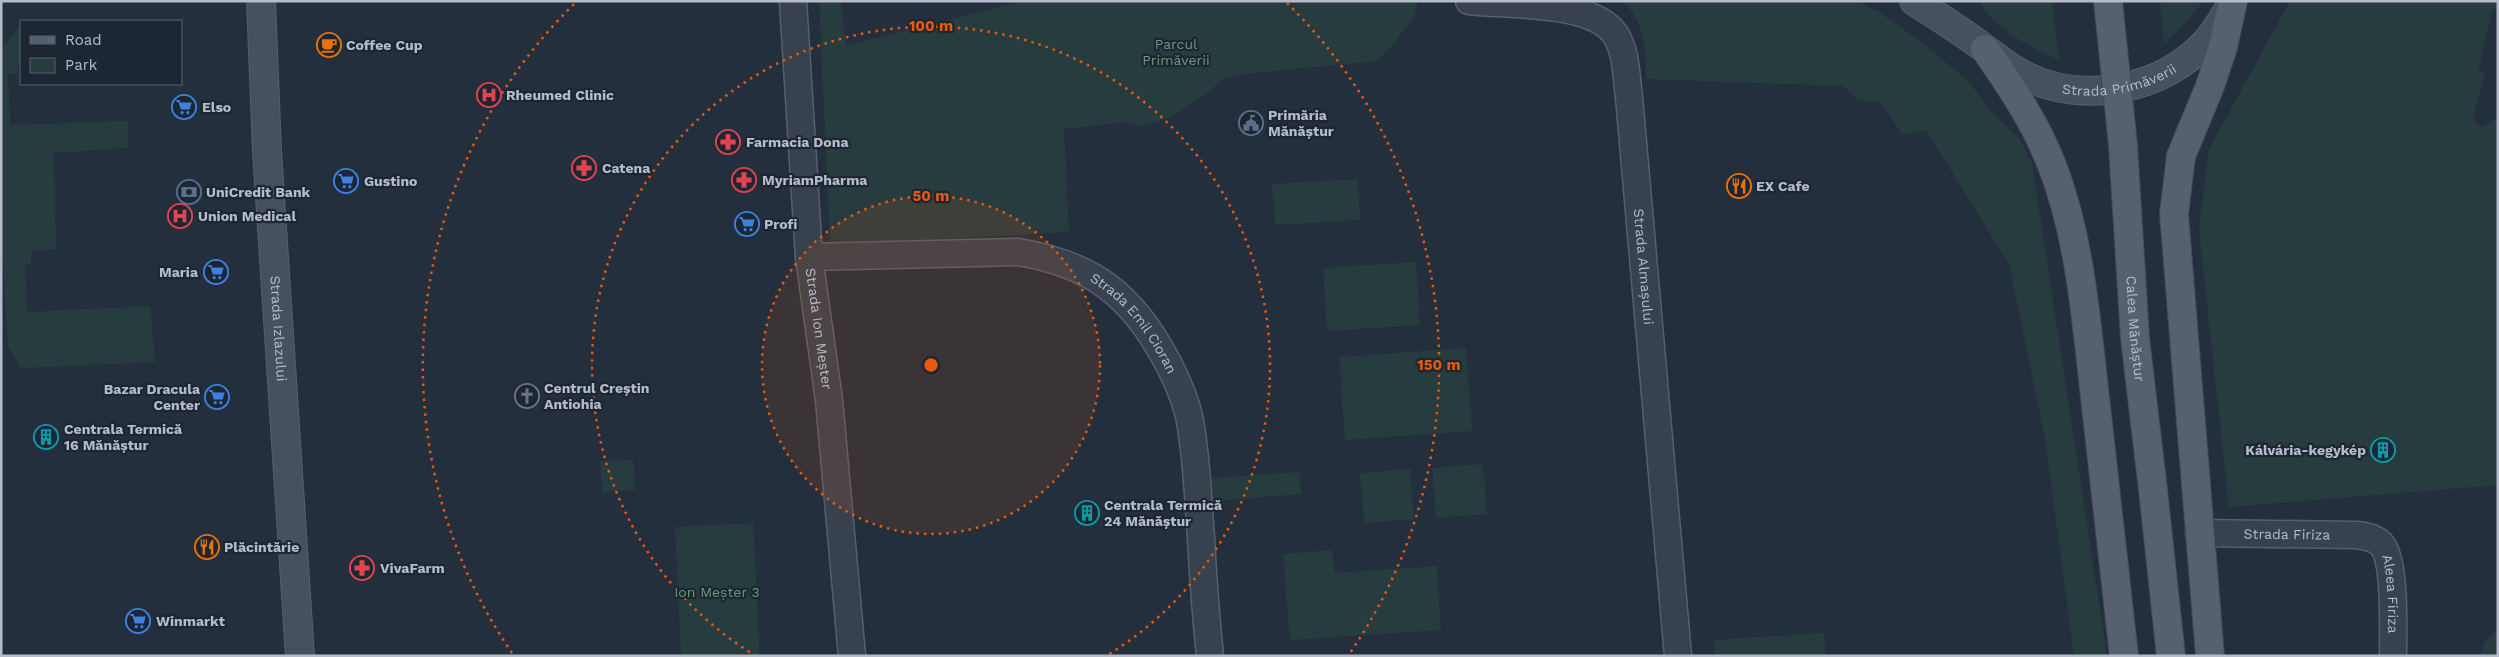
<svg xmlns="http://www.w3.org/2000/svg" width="2499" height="657" font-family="'Work Sans',sans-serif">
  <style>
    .green { fill: #263c3f }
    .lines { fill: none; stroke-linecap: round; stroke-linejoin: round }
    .minor-casing { stroke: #565f6c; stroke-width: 29 }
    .secondary-casing { stroke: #565f6c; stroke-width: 30 }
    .primary-casing { stroke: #414a57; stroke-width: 30 }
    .minor { stroke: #38414e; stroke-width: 26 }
    .secondary { stroke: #465061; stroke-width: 28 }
    .primary { stroke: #56606e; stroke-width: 28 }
    .primary-bridge-casing { stroke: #414a57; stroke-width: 30; stroke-linecap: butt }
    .primary-bridge { stroke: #56606e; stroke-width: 28 }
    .ring { fill: none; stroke: #e8590c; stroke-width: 2.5; stroke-dasharray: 2.5 5 }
    .labels { text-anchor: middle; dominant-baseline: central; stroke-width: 4.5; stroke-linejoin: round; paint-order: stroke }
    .park-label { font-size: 14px; fill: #6b9a76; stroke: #1d2633 }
    .poi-label { font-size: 14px; font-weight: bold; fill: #b4bcc9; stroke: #1d2633; text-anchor: start }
    .street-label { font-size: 14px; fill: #b4bcc9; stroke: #1d2633 }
    .centre { fill: #e8590c; stroke: #1d2633; stroke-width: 2.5 }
    .ring-label { font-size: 15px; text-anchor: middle; font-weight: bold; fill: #e8590c; stroke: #1d2633; stroke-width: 4.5; stroke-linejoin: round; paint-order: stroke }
  </style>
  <rect width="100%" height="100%" fill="#242f3e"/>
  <!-- green -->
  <path class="green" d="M 819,1 L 841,1 L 846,46 L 1023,1 L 1418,1 L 1414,16 L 1394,44 L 1376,61 L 1253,73 L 1224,78 L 1206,94 L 1169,118 L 1140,127 L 1126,122 L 1064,129 L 1069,232 L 830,245 Z
    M 1623,1 L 1856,1 L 1879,12 L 1919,40 L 1969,82 L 1994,115 L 2019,138 L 2032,163 L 2107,656 L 2074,656 L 2045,438 L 2009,264 L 1926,130 L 1902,134 L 1880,101 L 1859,101 L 1843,86 L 1646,79 C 1646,49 1645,23 1623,1 Z
    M 1979,1 L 2052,1 L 2059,60 C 2028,46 1997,31 1979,1 Z
    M 2160,1 L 2204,1 L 2179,30 L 2164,44 Z
    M 2290,1 L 2498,1 L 2498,10 L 2493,9 L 2478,71 L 2485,73 L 2473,116 L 2475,122 L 2481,127 L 2498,118 L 2498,485 L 2229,507 L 2199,230 L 2209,149 Z
    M 21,26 L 21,62 L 18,63 L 18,73 L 8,74 L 10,125 L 128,121 L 128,148 L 54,153 L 56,249 L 32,251 L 31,264 L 25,264 L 27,312 L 150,306 L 155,362 L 21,368 L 8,346 L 1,233 L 1,48 Z
    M 1358,179 L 1360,220 L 1275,225 L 1272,184 Z
    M 1416,262 L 1420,325 L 1327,331 L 1323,268 Z
    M 1466,348 L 1472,431 L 1345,440 L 1339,357 Z
    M 633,460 L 635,490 L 602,492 L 600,461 Z
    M 1483,464 L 1487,514 L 1436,518 L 1432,468 Z
    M 1410,469 L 1414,519 L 1364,523 L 1360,473 Z
    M 1300,472 L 1301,494 L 1212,501 L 1211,478 Z
    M 753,523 L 760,656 L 681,656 L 675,527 Z
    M 1332,550 L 1335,573 L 1437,566 L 1441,630 L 1290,640 L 1283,554 Z
    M 2498,629 L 2498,656 L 2480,656 L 2485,641 Z
    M 1824,633 L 1826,656 L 1715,656 L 1714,640 Z"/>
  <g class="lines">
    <defs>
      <g id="minor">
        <path id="s1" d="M 793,1 L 809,257 L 829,400 L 852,656"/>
        <path id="s2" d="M 1469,1 C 1509,6 1591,0 1615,34 C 1627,52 1626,77 1629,97 L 1678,656"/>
        <path id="s3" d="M 809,257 L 1018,252 C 1092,264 1132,295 1167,361 C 1177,380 1186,400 1190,421 C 1197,460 1198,499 1201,538 C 1203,577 1206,617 1210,656"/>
        <path id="s4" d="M 2199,533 L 2356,535 C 2365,536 2374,537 2381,544 C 2396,559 2393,632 2393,656"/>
      </g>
      <g id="secondary">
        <path id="s5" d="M 261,1 L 267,151 L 300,656"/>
        <path id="s6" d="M 1914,1 C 1938,16 1961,31 1984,48 C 1997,58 2009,68 2025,76 C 2084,105 2163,90 2207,41 C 2217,29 2225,16 2232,3"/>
      </g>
      <path id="primary" d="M 1985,49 C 2010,85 2035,122 2051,163 C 2080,236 2086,319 2095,397 C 2104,483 2114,569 2124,656
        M 2153,490 L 2171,656
        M 2210,656 L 2174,214 L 2181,156 L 2210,86 L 2223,47 L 2233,1"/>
    </defs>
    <!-- minor casing -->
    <use href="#minor" class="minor-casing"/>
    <!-- secondary casing -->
    <use href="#secondary" class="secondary-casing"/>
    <!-- primary casing -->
    <use href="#primary" class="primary-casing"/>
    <!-- minor -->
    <use href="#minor" class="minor"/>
    <!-- secondary -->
    <use href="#secondary" class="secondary"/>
    <!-- primary -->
    <use href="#primary" class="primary"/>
    <defs>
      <g id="primary-bridge">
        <path id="s7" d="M 2108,1 L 2123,145 L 2135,338 L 2153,490"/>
      </g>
    </defs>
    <!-- primary-bridge casing -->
    <use href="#primary-bridge" class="primary-bridge-casing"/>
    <!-- primary-bridge -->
    <use href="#primary-bridge" class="primary-bridge"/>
  </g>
  <!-- distance rings -->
  <circle cx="931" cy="365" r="169" fill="#e8590c" fill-opacity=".12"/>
  <g class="ring">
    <circle cx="931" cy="365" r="169"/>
    <path d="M756 656A339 339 0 1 1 1106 656"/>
    <path d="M512 653A508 508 0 0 1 575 3M1287 3A508 508 0 0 1 1350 653"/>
  </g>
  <!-- icons -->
  <defs>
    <symbol id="cafe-ring" viewBox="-11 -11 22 22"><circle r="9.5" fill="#1d2633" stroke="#e8710a" stroke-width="1.5"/><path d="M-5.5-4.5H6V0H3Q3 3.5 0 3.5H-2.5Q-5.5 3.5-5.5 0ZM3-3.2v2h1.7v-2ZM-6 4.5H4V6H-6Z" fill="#e8710a"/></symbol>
    <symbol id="hospital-ring" viewBox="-11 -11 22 22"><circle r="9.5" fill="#1d2633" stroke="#e0444e" stroke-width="1.5"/><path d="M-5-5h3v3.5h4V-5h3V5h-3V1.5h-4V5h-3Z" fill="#e0444e"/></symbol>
    <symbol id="supermarket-ring" viewBox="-11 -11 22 22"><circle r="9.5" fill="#1d2633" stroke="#3f7fe0" stroke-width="1.5"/><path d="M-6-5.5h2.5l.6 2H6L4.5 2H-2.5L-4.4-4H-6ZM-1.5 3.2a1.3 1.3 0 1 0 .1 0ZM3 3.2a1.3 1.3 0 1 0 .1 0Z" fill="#3f7fe0"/></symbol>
    <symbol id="civic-ring" viewBox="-11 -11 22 22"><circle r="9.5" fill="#1d2633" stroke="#5c6f8a" stroke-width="1.5"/><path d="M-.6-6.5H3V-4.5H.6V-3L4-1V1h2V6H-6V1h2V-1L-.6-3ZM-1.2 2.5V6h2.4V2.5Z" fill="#5c6f8a"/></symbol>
    <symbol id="pharmacy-ring" viewBox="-11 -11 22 22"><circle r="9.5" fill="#1d2633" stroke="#e0444e" stroke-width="1.5"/><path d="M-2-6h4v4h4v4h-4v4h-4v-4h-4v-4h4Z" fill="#e0444e"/></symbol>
    <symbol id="restaurant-ring" viewBox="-11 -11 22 22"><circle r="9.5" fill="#1d2633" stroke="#e8710a" stroke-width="1.5"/><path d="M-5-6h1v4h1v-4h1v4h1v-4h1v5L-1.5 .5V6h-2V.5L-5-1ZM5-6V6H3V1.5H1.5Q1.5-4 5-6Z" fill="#e8710a"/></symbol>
    <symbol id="bank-ring" viewBox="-11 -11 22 22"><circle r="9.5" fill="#1d2633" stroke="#5c6f8a" stroke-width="1.5"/><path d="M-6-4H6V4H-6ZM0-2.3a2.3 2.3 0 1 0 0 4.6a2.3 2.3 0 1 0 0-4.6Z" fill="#5c6f8a"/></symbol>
    <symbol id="church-ring" viewBox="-11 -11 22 22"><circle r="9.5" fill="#1d2633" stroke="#6b7280" stroke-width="1.5"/><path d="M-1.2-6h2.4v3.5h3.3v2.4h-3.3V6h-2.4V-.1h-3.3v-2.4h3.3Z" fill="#6b7280"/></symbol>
    <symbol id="building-ring" viewBox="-11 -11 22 22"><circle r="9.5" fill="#1d2633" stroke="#0f9aa8" stroke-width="1.5"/><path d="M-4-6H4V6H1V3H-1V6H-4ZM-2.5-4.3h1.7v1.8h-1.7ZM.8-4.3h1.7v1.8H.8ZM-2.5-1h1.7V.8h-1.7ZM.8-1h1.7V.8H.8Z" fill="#0f9aa8"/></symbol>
  </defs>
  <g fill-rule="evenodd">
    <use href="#cafe-ring" x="315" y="31" width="28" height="28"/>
    <use href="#hospital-ring" x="475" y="81" width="28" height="28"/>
    <use href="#supermarket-ring" x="170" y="93" width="28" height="28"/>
    <use href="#civic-ring" x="1237" y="109" width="28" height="28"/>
    <use href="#pharmacy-ring" x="714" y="128" width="28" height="28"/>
    <use href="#pharmacy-ring" x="570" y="154" width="28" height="28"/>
    <use href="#pharmacy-ring" x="730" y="166" width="28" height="28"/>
    <use href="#supermarket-ring" x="332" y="167" width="28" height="28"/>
    <use href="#restaurant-ring" x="1725" y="172" width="28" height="28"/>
    <use href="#bank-ring" x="175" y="178" width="28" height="28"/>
    <use href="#hospital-ring" x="166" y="202" width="28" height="28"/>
    <use href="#supermarket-ring" x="733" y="210" width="28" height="28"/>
    <use href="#supermarket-ring" x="202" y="258" width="28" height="28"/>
    <use href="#church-ring" x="513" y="382" width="28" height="28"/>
    <use href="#supermarket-ring" x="203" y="383" width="28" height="28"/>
    <use href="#building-ring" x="32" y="423" width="28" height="28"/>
    <use href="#building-ring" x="2369" y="436" width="28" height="28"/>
    <use href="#building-ring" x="1073" y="499" width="28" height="28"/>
    <use href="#restaurant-ring" x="193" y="533" width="28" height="28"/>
    <use href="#pharmacy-ring" x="348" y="554" width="28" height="28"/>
    <use href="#supermarket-ring" x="124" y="607" width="28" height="28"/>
  </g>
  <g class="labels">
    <!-- park labels -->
    <g class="park-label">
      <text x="1176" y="44">Parcul<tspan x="1176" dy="16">Primăverii</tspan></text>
      <text x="717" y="592">Ion Meșter 3</text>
    </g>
    <!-- poi labels -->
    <g class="poi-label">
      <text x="346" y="45">Coffee Cup</text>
      <text x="506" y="95">Rheumed Clinic</text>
      <text x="202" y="107">Elso</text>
      <text x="1268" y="115">Primăria<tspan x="1268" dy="16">Mănăștur</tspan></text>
      <text x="746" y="142">Farmacia Dona</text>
      <text x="602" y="168">Catena</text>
      <text x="762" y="180">MyriamPharma</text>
      <text x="364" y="181">Gustino</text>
      <text x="1756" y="186">EX Cafe</text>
      <text x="206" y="192">UniCredit Bank</text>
      <text x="198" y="216">Union Medical</text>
      <text x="764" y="224">Profi</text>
      <text x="198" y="272" text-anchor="end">Maria</text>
      <text x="544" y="388">Centrul Creștin<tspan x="544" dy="16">Antiohia</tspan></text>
      <text x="200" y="389" text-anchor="end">Bazar Dracula<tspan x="200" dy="16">Center</tspan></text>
      <text x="64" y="429">Centrala Termică<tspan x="64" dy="16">16 Mănăștur</tspan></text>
      <text x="2366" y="450" text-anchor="end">Kálvária-kegykép</text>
      <text x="1104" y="505">Centrala Termică<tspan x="1104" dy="16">24 Mănăștur</tspan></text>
      <text x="224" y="547">Plăcintărie</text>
      <text x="380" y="568">VivaFarm</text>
      <text x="156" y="621">Winmarkt</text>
    </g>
    <!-- street labels -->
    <g class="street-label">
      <text stroke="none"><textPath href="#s6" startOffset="232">Strada Primăverii</textPath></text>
      <text stroke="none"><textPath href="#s2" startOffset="389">Strada Almașului</textPath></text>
      <text stroke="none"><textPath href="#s3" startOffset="351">Strada Emil Cioran</textPath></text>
      <text stroke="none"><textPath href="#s5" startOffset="328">Strada Izlazului</textPath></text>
      <text stroke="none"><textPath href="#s1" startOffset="329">Strada Ion Meșter</textPath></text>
      <text stroke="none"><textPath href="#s7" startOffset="329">Calea Mănăștur</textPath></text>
      <text stroke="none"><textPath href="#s4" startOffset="88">Strada Firiza</textPath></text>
      <text stroke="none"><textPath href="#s4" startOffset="236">Aleea Firiza</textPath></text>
    </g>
  </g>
  <circle cx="931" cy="365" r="8" class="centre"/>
  <g class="ring-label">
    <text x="931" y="31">100 m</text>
    <text x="931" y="201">50 m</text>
    <text x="1439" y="370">150 m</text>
  </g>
  <!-- border -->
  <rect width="2499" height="657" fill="none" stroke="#b4bcc9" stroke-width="5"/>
  <!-- legend -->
  <rect x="20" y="20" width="162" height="65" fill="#1d2633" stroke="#59626f"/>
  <rect x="30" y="36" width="25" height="8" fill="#56606e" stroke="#59626f"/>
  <text x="65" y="45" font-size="15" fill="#b4bcc9">Road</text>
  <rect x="30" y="58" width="25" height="15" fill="#263c3f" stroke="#59626f"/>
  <text x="65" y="70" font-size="15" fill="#b4bcc9">Park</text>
</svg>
